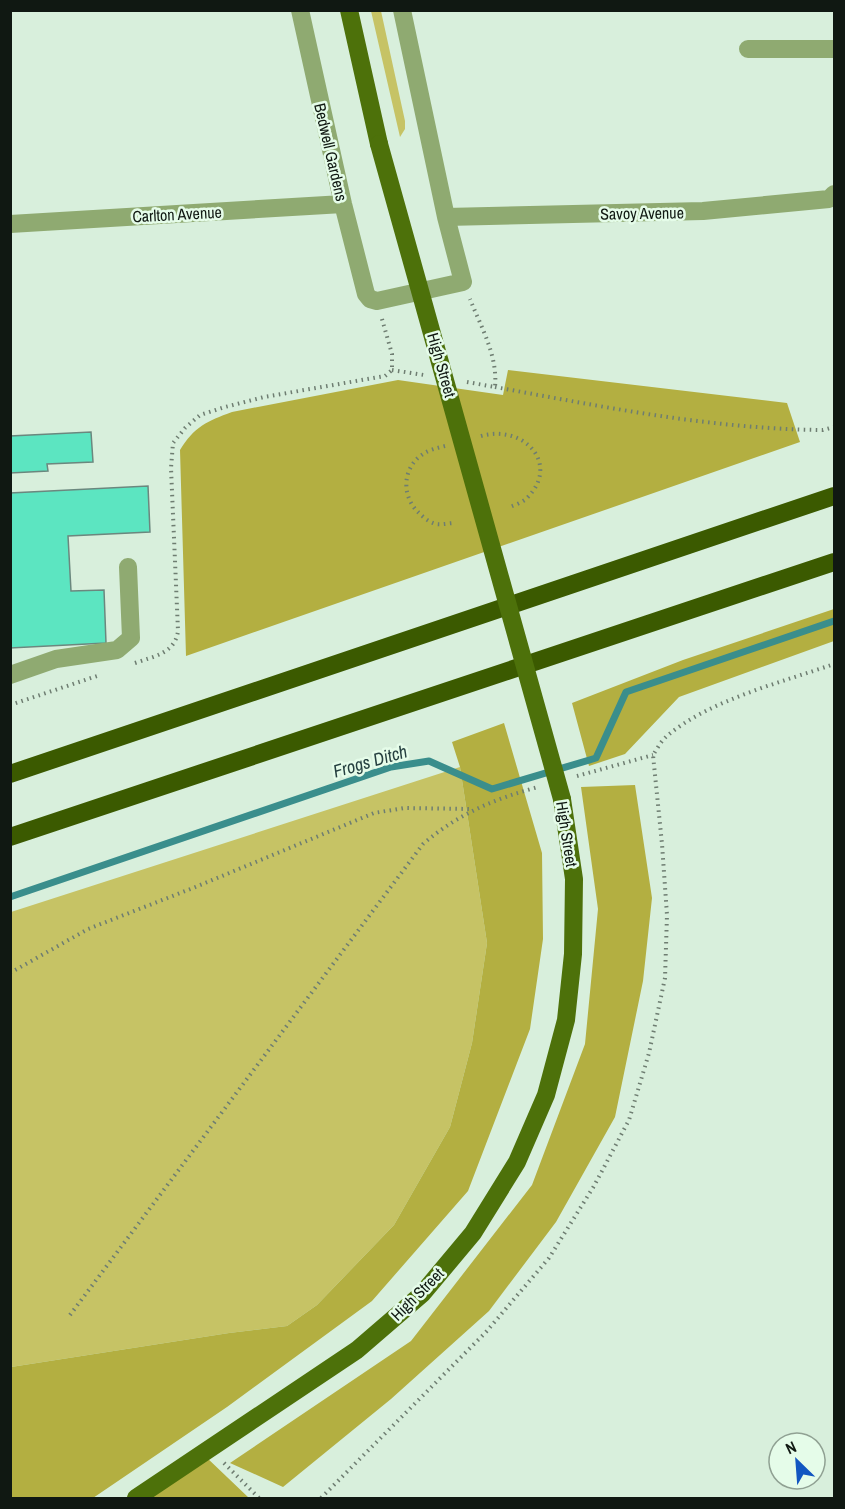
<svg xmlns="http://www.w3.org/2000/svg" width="845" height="1509" font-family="'Archivo Narrow',sans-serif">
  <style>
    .green { fill: #c6c365 }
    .forest { fill: #b3af41 }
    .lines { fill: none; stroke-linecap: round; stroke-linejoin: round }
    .stream { stroke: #3a8e8c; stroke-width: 7 }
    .building { fill: #5ce5c1; stroke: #6b877e; stroke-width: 1.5 }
    .path { stroke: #6e7d71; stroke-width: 4; stroke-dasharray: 1.5 4.5; stroke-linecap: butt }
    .minor { stroke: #8faa71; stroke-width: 18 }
    .major { stroke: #4d710a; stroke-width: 18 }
    .highway { stroke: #3b5a00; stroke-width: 18 }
    .major-bridge { stroke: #4d710a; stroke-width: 18 }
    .labels { text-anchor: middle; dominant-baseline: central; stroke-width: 5; stroke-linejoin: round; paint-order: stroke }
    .street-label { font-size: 16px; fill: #101812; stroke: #e5fce9 }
    .water-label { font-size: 18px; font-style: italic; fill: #264040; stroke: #e5fce9 }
  </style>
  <rect width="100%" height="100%" fill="#d8efdc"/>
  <!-- green -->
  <path class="green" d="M 371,11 L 381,11 L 405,121 L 405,129 L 400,137 Z
    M 460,767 L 487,943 L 472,1043 L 450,1127 L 394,1225 L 317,1305 L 287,1326 L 229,1333 L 11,1367 L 11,912 Z"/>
  <!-- forest -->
  <path class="forest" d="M 508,370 L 787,403 L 800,442 L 186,656 L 180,450 C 194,427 207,421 232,412 L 398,380 L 503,395 Z
    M 834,609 L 834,641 L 679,697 L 625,754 L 589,766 L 572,703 L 683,660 Z
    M 504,723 L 542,853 L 543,939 L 530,1029 L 468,1191 L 372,1301 L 227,1407 L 93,1498 L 11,1498 L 11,1367 L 229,1333 L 287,1326 L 317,1305 L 394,1225 L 450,1127 L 472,1043 L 487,943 L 460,767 L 452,742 Z
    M 635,785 L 652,898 L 643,981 L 615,1117 L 556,1222 L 489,1311 L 391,1399 L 283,1487 L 230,1463 L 411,1341 L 532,1185 L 585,1044 L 598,909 L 581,787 Z
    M 205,1456 L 249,1498 L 142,1498 Z"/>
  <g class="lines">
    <!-- stream -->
    <path class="stream" d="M 10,897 L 391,767 L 429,761 L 492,789 L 596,758 L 626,692 L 834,621"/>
  </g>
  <!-- building -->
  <path class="building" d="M 91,432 L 93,462 L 47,464 L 48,471 L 10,473 L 10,436 Z
    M 148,486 L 150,532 L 68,536 L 71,591 L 104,590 L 106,643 L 10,648 L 10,493 Z"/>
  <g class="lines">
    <!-- path -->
    <path class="path" d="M 392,370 L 424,375
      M 467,382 L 495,387 C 498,356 481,327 470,299
      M 495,387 C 604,407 712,429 823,430 L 834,427
      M 481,436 C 524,424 561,464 527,498 C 523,502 515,505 510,507
      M 445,446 C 437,448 429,450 423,454 C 403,467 401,494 417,511 C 422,516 428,522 436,524 C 442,525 449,523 455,523
      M 135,663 C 155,656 175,653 178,631 L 171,468 L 173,443 L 185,428 L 200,415 L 225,407 L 264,397 L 385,376 L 392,370 L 392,354 L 382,319
      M 10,705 L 97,676
      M 577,776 L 653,755
      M 10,973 L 88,929 L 193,888 L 374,813 L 404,808 L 471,809
      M 70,1315 L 423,844 C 458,814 494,799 538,787
      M 224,1463 L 259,1498
      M 321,1498 L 486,1332 L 549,1258 L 594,1186 L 629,1120 L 649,1053 L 665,978 L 667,915 L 662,844 L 653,755 C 657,749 661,741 667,736 C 709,700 783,682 834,664"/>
    <!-- minor -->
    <path class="minor" d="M 300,10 L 343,204 L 366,294 L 370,299 L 377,301 L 463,282 L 446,217 L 402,10
      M 748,49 L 834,49
      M 446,217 L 703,211 L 829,199 L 834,194
      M 10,224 L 343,204
      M 10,675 L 56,659 L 117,650 L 131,638 L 128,567"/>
    <!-- major -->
    <path class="major" d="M 349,10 L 379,144
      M 136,1498 L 357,1350 L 422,1294 L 473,1233 L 517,1162 L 546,1095 L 566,1020 L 573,954 L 574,879 L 562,799"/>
    <!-- highway -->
    <path class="highway" d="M 10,774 L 834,496
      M 10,837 L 834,562"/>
    <!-- major-bridge -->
    <path class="major-bridge" d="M 379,144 L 562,799"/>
  </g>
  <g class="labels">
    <!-- street labels -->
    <g class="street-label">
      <text transform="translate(331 152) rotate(77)">Bedwell Gardens</text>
      <text transform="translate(642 213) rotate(-1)">Savoy Avenue</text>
      <text transform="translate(177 214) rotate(-3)">Carlton Avenue</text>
      <text transform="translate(442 365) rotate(74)">High Street</text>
      <text transform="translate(567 834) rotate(81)">High Street</text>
      <text transform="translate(417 1294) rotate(-45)">High Street</text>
    </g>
    <!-- water labels -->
    <g class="water-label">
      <text transform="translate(370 761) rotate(-16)">Frogs Ditch</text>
    </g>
  </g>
  <!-- border -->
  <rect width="845" height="1509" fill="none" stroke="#101812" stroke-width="24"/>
  <!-- north arrow -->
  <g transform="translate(797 1461) rotate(335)"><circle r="28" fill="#e5fce9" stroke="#90a193" stroke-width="1.5"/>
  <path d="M0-4.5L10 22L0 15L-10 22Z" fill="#1156c1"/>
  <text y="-9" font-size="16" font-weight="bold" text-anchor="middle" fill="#101812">N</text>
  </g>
</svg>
